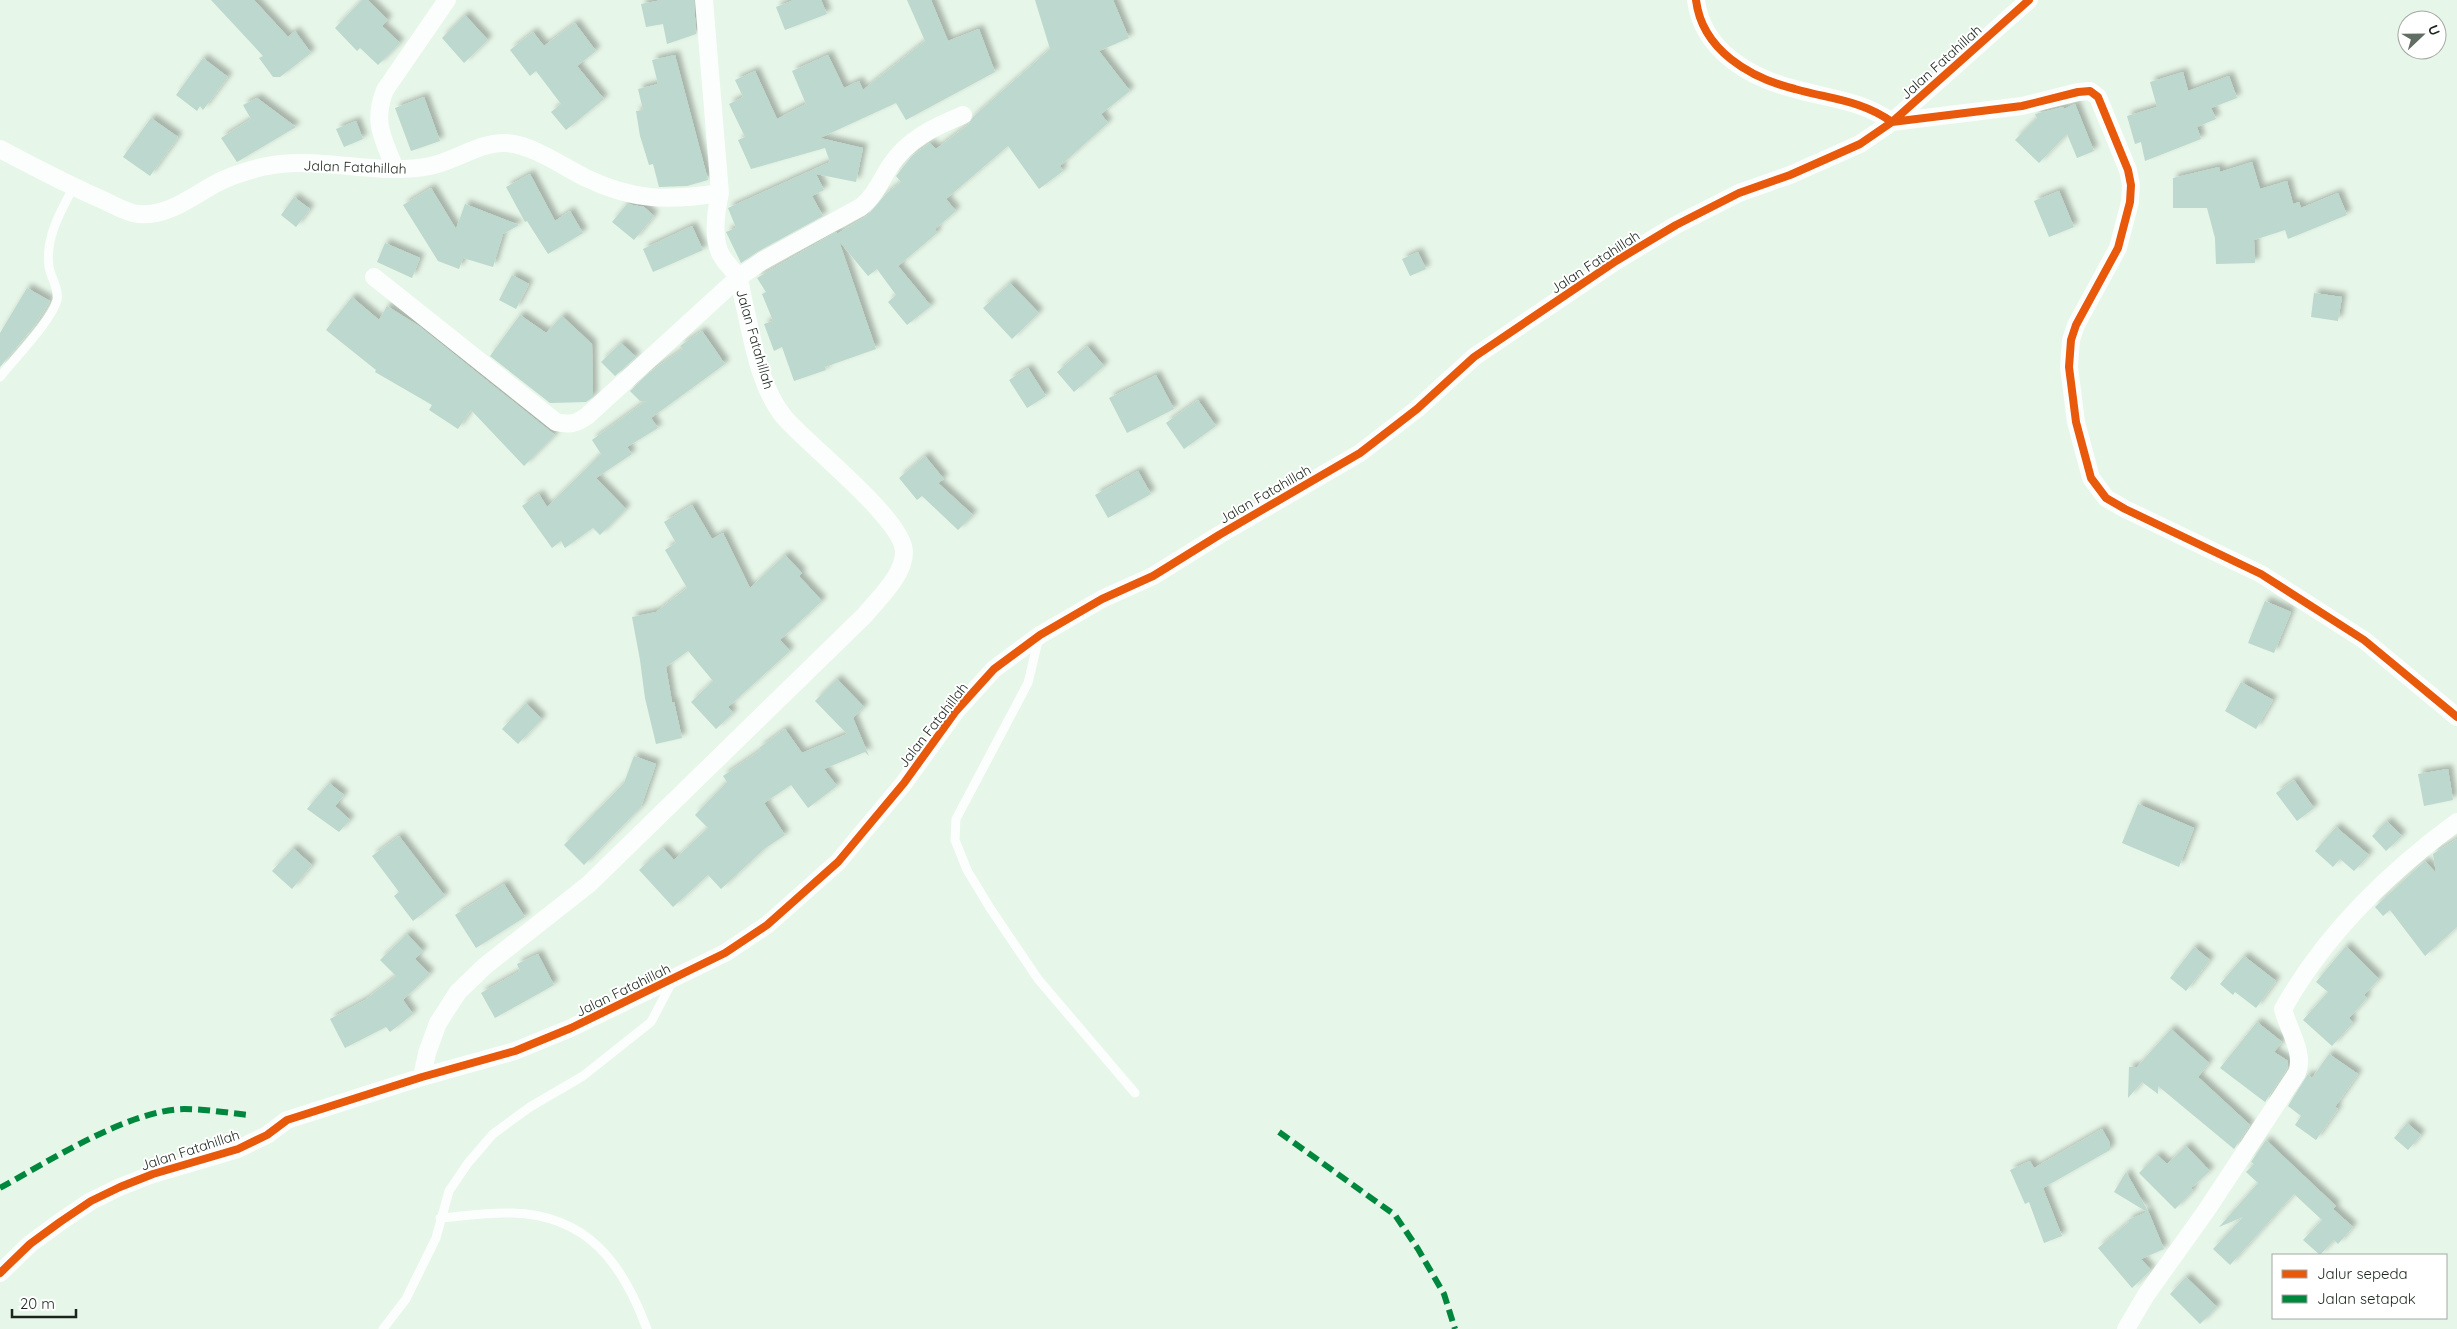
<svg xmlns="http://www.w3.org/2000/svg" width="2457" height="1329" font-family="Quicksand,sans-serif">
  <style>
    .building { fill: #bdd8ce; filter: url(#shadow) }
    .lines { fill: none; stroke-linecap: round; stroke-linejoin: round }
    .lane { stroke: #fbfefc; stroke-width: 9 }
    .street { stroke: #fbfefc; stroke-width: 18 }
    .quiet { stroke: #00873e; stroke-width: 6; stroke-dasharray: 12 6; stroke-linecap: butt }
    .cycleway-casing { stroke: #fff; stroke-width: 11 }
    .cycleway { stroke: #e8590c; stroke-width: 8 }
    .labels { text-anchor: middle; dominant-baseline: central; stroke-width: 4; stroke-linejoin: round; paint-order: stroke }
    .street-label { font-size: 14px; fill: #1a251c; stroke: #fff }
  </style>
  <defs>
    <filter id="shadow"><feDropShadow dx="4.5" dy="-4.5" stdDeviation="2.5" flood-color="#0004"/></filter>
  </defs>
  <rect width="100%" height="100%" fill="#e6f6e8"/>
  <!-- building -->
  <path class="building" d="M 211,0 L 254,0 L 288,37 L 295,31 L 311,53 L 280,77 L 273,77 L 259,58 L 263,56 Z
    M 362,0 L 368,0 L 388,20 L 382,26 L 400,43 L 378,65 L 360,48 L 357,51 L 335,28 Z
    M 662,0 L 694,0 L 696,34 L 667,44 L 663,24 L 646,27 L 641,4 Z
    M 794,0 L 821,0 L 827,14 L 785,30 L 776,7 Z
    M 907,0 L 931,0 L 948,41 L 979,29 L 995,72 L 906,120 L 896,103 L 820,138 L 863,148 L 856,182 L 816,174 L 824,190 L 812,196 L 823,216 L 757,252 L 741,263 L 726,232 L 736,228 L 728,208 L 830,162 L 825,148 L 751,169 L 738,140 L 745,137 L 729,104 L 743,97 L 735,80 L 755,71 L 777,119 L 806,104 L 792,71 L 828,55 L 844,88 L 859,81 L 863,90 L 925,41 Z
    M 1035,0 L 1113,0 L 1129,38 L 1099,51 L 1130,91 L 1101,114 L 1108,123 L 1060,166 L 1063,171 L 1039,189 L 1008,146 L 946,199 L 956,211 L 935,229 L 937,233 L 898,266 L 931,306 L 907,325 L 888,302 L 896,295 L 877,269 L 868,276 L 839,241 L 876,349 L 825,367 L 826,370 L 794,381 L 782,347 L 774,351 L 764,324 L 773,321 L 762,294 L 766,292 L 757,278 L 836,232 L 837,234 L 868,215 L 886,194 L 901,182 L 896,176 L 912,156 L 930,143 L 936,149 L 968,125 L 973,117 L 1050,49 Z
    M 465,15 L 488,40 L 464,63 L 442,38 Z
    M 575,23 L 596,51 L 577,66 L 604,99 L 566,130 L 551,112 L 561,104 L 536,71 L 530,76 L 510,50 L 533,32 L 544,46 Z
    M 675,55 L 708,180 L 687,186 L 659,187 L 653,164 L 649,165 L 640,136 L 636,111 L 643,110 L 638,89 L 658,84 L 652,60 Z
    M 203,58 L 228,77 L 203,110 L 200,106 L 197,111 L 176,95 Z
    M 2183,72 L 2188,91 L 2229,76 L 2237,98 L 2211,108 L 2216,119 L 2197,127 L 2201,139 L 2145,161 L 2141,142 L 2135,144 L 2127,116 L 2157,107 L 2150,82 Z
    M 424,97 L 440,141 L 411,151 L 395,108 Z
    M 257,98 L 296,127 L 237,162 L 221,138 L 251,119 L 243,105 Z
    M 2075,104 L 2094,151 L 2077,158 L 2067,134 L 2039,163 L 2015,140 L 2037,118 L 2035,114 L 2063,107 L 2064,109 Z
    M 151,118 L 178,137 L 150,176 L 123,157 Z
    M 356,121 L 363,139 L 344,147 L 336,129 Z
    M 2252,162 L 2260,189 L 2287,181 L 2293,204 L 2299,202 L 2301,208 L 2338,193 L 2347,215 L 2288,239 L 2285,230 L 2254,240 L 2255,263 L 2216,264 L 2215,238 L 2207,208 L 2173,208 L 2173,178 L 2219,167 L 2220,172 Z
    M 530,174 L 555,221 L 570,211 L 583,233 L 548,254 L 527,221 L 525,222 L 506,187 Z
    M 431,188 L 456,229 L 465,204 L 519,225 L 503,234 L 493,267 L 463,258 L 459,269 L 438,261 L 403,205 Z
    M 2059,191 L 2074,227 L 2049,237 L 2034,201 Z
    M 294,197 L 310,209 L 296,227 L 281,215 Z
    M 627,204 L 644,207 L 654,216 L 634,240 L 612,222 Z
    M 692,226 L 703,250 L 653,272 L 643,249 Z
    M 385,243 L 420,258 L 412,278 L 377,262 Z
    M 1418,252 L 1426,269 L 1410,276 L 1402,259 Z
    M 512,275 L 529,284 L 516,309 L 499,300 Z
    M 1010,283 L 1039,313 L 1012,339 L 983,308 Z
    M 27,288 L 50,301 L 35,325 L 0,367 L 0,333 Z
    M 2314,293 L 2342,297 L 2338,321 L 2311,317 Z
    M 352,297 L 379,320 L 387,306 L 419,326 L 555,435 L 524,466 L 471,410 L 458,429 L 429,410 L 432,405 L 375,372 L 376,370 L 326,330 Z
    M 520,315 L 546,333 L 562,316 L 592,344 L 593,397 L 586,402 L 550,403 L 490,356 Z
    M 702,331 L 725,364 L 651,418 L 658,428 L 627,447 L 632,454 L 596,478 L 626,509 L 600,535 L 593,528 L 565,548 L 561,541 L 552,548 L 522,506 L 539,494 L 547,507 L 601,454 L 592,440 L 646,401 L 640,401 L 630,391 L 650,372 L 683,349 L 680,346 Z
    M 621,343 L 636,357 L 615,376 L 601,362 Z
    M 1087,346 L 1104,366 L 1074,392 L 1057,372 Z
    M 1028,368 L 1046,396 L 1027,408 L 1009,380 Z
    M 1156,375 L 1174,409 L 1127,433 L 1109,398 Z
    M 1198,400 L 1216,426 L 1184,449 L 1166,423 Z
    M 925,456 L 944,479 L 938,483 L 973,515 L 958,530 L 922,496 L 917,500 L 899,478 Z
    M 1138,471 L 1151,494 L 1108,518 L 1095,495 Z
    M 692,505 L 712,539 L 723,533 L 750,588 L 785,555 L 802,573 L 799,576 L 822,601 L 780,640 L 790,651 L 728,707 L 733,713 L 716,729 L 691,702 L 713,681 L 688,651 L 666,667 L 672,702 L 674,702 L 682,738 L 656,744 L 645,698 L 640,660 L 632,617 L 656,612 L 687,588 L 665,550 L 676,543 L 664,522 Z
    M 2265,601 L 2291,612 L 2274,653 L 2248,643 Z
    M 837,679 L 864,707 L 853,718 L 869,756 L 865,752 L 824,769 L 837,786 L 808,808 L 791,785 L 764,803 L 785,835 L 764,849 L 721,889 L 708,875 L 673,907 L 639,870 L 663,848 L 674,860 L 708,828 L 695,815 L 727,782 L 723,776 L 761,750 L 759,748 L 785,729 L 802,753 L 847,734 L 815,701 Z
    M 2241,682 L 2273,700 L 2256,729 L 2225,711 Z
    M 526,703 L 542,719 L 518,744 L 502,729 Z
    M 634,756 L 656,764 L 641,807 L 584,865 L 564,845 L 624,783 Z
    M 2448,769 L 2453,800 L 2424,806 L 2418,774 Z
    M 2294,780 L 2314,808 L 2297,821 L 2276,793 Z
    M 329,783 L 344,795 L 335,806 L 350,820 L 339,832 L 307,809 Z
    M 2138,804 L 2194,828 L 2179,867 L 2122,843 Z
    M 2387,821 L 2402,836 L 2386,851 L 2372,836 Z
    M 2336,827 L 2369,855 L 2354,871 L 2340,859 L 2333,867 L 2315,851 Z
    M 399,836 L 445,896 L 413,921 L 394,896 L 399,892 L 372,856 Z
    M 2457,839 L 2457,927 L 2425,956 L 2390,910 L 2383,916 L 2375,907 L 2425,861 L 2436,873 L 2433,854 Z
    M 293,848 L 312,865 L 292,889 L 272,871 Z
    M 504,884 L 525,917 L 476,948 L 455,915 Z
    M 407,934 L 423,951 L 415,959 L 430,974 L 403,1000 L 413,1014 L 390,1032 L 386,1027 L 345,1048 L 330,1019 L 365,1000 L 396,976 L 380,960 Z
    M 2346,946 L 2379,979 L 2364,995 L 2367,998 L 2349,1018 L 2353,1023 L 2332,1046 L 2303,1020 L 2328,992 L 2316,982 Z
    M 2194,947 L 2210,960 L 2186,991 L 2170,978 Z
    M 538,954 L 554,985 L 495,1018 L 481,993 L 520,971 L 517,964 Z
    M 2244,956 L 2276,981 L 2256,1008 L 2235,992 L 2233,995 L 2220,984 Z
    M 2257,1022 L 2282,1042 L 2274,1052 L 2288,1061 L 2287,1069 L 2265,1102 L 2220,1068 Z
    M 2171,1029 L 2209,1063 L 2198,1077 L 2250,1125 L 2234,1149 L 2158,1086 L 2158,1094 L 2142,1082 L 2128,1098 L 2129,1067 L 2137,1067 Z
    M 2329,1054 L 2358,1074 L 2335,1107 L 2338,1109 L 2316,1140 L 2295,1125 L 2301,1116 L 2288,1106 L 2308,1074 L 2312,1078 Z
    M 2407,1123 L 2421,1135 L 2408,1150 L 2394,1138 Z
    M 2102,1129 L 2110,1143 L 2110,1150 L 2043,1188 L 2062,1236 L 2044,1243 L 2029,1202 L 2025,1204 L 2010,1170 L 2030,1161 L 2034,1168 Z
    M 2266,1140 L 2336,1206 L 2333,1209 L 2353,1227 L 2338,1244 L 2334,1240 L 2320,1255 L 2303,1240 L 2322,1220 L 2294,1194 L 2230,1265 L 2213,1249 L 2243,1217 L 2219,1227 L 2258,1183 L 2246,1172 L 2254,1164 L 2251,1162 Z
    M 2186,1146 L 2210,1171 L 2191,1188 L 2193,1191 L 2175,1209 L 2139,1173 L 2157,1155 L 2167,1164 Z
    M 2126,1172 L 2149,1213 L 2164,1249 L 2141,1259 L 2151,1270 L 2132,1288 L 2098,1248 L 2129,1222 L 2128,1220 L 2147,1212 L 2114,1192 Z
    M 2186,1277 L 2217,1307 L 2200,1324 L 2170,1294 Z"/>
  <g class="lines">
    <!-- lane -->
    <path class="lane" d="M 0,377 C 14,359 52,320 57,300 C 59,288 51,278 49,267 C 45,239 60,212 73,188
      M 1039,637 L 1028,683 L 956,819 L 955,840 L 967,870 L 990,908 L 1038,979 L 1135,1093
      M 440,1218 C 464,1216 488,1212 512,1213 C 588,1215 623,1264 647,1329
      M 383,1329 L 406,1299 L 436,1238 L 449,1191 L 468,1163 L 493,1134 L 530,1107 L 583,1076 L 651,1022 L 672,982"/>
    <!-- street -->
    <path class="street" d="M 1696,0 C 1702,50 1750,78 1795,89 C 1830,99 1861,100 1892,122 L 2022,106 L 2078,92 L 2090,91 L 2098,97 L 2128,170 L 2131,185 L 2130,202 L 2118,248 L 2076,325 L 2071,340 L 2069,367 L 2076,422 L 2091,478 L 2106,498 L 2125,509 L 2261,574 L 2364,640 L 2457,717
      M 0,149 C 34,167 68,185 103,200 C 114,205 126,213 138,214 C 167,217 191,197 215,184 C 229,176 246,171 262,167 C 317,154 375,177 430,166 C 456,161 479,142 506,143 C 531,144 564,167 586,178 C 634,201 669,201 720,193
      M 395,169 C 383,137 372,123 385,90 L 447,0
      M 374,277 L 556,422 C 569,425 576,424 587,416 L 738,278 L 762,261 L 861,207 C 875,196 881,180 890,166 C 908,139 934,127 963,115
      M 422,1077 L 427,1053 L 438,1023 L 458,992 L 485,966 L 589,884 L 865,615 C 879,598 905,574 904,551 C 902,518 808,445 784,417 C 759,386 753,341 744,303 C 742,295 741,285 738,277 C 733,269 724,262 720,253 C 712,235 716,211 720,193 L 704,0
      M 0,1273 L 30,1244 L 60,1222 L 91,1201 L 120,1187 L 153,1174 L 238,1149 L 267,1135 L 287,1120 L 422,1077 L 515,1051 L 571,1028 L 725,953 L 767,925 L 838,862 L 904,783 L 956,711 L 994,669 L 1040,635 L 1102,599 L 1153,576 L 1219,535 L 1360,453 L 1417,409 L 1474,357 L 1616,261 L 1676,225 L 1739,193 L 1790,175 L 1860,144 L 1892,122 L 2029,0
      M 2126,1329 L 2146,1295 L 2206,1211 L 2297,1073 C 2305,1053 2288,1029 2283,1009 C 2325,934 2389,872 2457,822"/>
    <!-- quiet -->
    <path class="quiet" d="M 1279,1132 L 1395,1215 L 1418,1249 L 1444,1294 L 1455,1329
      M 0,1188 C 49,1161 129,1110 184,1109 C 206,1109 228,1113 249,1115"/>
    <defs>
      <path id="cycleway" d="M 1696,0 C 1702,50 1750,78 1795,89 C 1830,99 1861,100 1892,122 L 2022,106 L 2078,92 L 2090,91 L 2098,97 L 2128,170 L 2131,185 L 2130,202 L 2118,248 L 2076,325 L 2071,340 L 2069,367 L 2076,422 L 2091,478 L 2106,498 L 2125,509 L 2261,574 L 2364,640 L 2457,717
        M 0,1273 L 30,1244 L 60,1222 L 91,1201 L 120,1187 L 153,1174 L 238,1149 L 267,1135 L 287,1120 L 422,1077 L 515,1051 L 571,1028 L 725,953 L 767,925 L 838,862 L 904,783 L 956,711 L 994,669 L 1040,635 L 1102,599 L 1153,576 L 1219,535 L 1360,453 L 1417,409 L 1474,357 L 1616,261 L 1676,225 L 1739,193 L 1790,175 L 1860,144 L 1892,122 L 2029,0"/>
    </defs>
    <!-- cycleway casing -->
    <use href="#cycleway" class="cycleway-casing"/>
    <!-- cycleway -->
    <use href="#cycleway" class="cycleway"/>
  </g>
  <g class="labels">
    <!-- street labels -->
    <g class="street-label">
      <text transform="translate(1941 62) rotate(-42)">Jalan Fatahillah</text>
      <text transform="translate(355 167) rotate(2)">Jalan Fatahillah</text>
      <text transform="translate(1595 262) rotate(-33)">Jalan Fatahillah</text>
      <text transform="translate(755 339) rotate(74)">Jalan Fatahillah</text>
      <text transform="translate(1265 494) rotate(-30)">Jalan Fatahillah</text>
      <text transform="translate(933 725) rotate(-52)">Jalan Fatahillah</text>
      <text transform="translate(623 990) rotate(-26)">Jalan Fatahillah</text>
      <text transform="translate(190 1150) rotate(-18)">Jalan Fatahillah</text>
    </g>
  </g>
  <!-- legend -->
  <rect x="2272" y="1254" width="175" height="65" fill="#ffffff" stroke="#a3a8a4"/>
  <rect x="2282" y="1270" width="25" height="8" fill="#e8590c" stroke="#a3a8a4"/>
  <text x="2317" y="1279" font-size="15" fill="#1a251c">Jalur sepeda</text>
  <rect x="2282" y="1295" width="25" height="8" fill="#00873e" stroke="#a3a8a4"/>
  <text x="2317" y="1304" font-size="15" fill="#1a251c">Jalan setapak</text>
  <!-- north arrow -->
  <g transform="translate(2422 35) rotate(68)"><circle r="24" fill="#ffffff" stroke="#a3a8a4"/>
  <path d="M0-4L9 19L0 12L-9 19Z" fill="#616e63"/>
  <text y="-8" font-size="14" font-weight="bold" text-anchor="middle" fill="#1a251c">U</text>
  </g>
  <!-- scale -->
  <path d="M12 1309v8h64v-8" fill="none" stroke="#1a251c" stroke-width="2.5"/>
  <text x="20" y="1309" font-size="15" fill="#1a251c" stroke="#ffffff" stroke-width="4" paint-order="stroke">20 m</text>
</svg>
